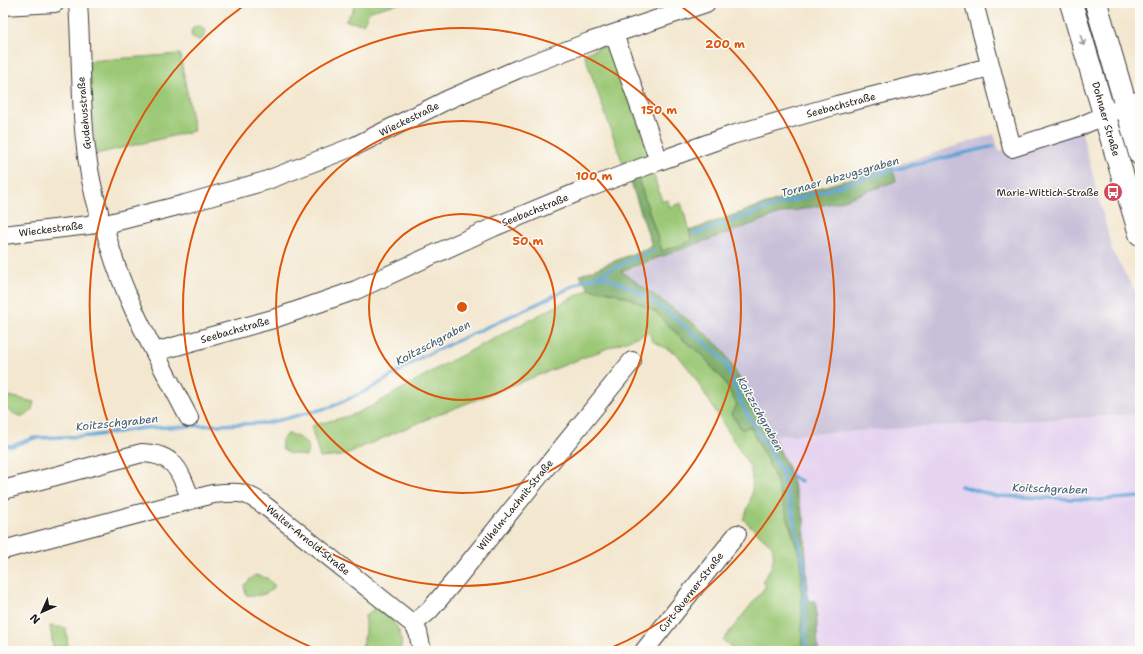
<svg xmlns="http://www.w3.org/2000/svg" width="1143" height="654" font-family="'Shantell Sans',sans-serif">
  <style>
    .built { fill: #e6d3f0 }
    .industrial { fill: #c8c0d8 }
    .green { fill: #9bc876; stroke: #5c7249 }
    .forest { fill: #7cac67; stroke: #4c6442 }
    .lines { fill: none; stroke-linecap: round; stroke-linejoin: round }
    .stream { stroke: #60a4d5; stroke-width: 3.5 }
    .minor-casing { stroke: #3c3a37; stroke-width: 20 }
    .major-casing { stroke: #3c3a37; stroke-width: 24 }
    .minor { stroke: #fff; stroke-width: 18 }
    .major { stroke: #fff; stroke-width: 22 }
    .oneway { stroke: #999 }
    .ring { fill: none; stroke: #de560d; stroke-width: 2 }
    .labels { text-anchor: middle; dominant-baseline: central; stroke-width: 3; stroke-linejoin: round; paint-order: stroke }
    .street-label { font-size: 10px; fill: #1c1c1c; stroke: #fdfcf7 }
    .poi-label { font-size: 10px; fill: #1c1c1c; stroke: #fdfcf7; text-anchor: end }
    .water-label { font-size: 11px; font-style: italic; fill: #3b596f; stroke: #fdfcf7 }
    .centre { fill: #de560d; stroke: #fdfcf7; stroke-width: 2 }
    .ring-label { font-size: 12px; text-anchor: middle; font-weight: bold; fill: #de560d; stroke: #fdfcf7; stroke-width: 3; stroke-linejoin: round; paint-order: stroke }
  </style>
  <rect width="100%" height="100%" fill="#fdfcf7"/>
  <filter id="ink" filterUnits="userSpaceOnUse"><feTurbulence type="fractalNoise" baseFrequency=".025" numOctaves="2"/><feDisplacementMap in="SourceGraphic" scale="8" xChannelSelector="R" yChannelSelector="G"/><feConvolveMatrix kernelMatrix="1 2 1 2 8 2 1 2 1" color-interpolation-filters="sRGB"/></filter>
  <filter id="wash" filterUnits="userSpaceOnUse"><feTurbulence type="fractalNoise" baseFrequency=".012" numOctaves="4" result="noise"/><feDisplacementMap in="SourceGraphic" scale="16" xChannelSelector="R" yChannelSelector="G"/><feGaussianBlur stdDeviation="0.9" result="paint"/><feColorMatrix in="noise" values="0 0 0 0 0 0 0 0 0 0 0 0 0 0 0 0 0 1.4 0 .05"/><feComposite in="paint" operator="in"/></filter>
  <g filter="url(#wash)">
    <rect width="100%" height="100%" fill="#f3e7cf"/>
    <!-- built -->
    <path class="built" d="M 1140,414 L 1140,651 L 818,651 L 816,601 L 808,602 L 804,518 L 788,468 L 773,436 Z"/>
    <!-- industrial -->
    <path class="industrial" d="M 1081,129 L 1113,253 L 1140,299 L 1140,414 L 773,436 L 722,349 L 701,327 L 621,272 L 783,213 L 838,202 L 896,181 L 893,166 L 994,134 L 999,151 Z"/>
    <!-- green -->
    <path class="green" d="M 355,3 L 402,3 L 370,11 L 363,24 L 345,21 L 353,10 Z
      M191 33a7 7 0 1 1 14 0a7 7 0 1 1-14 0Z
      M 610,43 L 650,154 L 623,164 L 584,54 Z
      M 180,54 L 194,131 L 96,154 L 88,61 Z
      M 653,173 L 662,201 L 668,200 L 670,207 L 681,203 L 693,241 L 662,251 L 638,178 Z
      M 589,289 L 610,292 L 629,298 L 656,312 L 681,338 L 703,355 L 716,373 L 722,377 L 737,405 L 731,414 L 742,430 L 750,426 L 775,477 L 801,561 L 802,651 L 734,651 L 723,640 L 766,586 L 762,581 C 771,569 776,561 772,546 L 743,519 C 752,501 755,487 750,467 L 692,373 L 677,354 L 652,341 L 649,332 L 432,417 L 341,456 L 320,458 L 311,426 L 352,415 L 372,406 L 441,366 Z
      M 5,395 L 34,402 L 32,410 L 25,416 C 14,417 12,410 3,409 L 3,399 Z
      M 288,434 C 295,434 308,442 309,449 L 306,456 L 288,453 L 282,449 C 281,442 281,438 288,434 Z
      M 255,575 L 267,578 L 275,586 C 267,596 258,596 246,595 L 244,585 Z
      M 376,607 C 391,618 406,631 400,651 L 361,651 L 365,635 L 365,616 Z
      M 50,626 L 66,628 L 68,646 L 53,647 Z"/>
    <!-- forest -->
    <path class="forest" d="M 892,166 L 896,181 L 838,202 L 783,213 L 621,271 L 700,328 L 722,349 L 773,436 L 788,468 L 804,518 L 808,601 L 816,601 L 818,651 L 802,651 L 801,561 L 775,477 L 750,426 L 742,430 L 731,414 L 737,405 L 722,377 L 716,373 L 703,355 L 681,338 L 656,312 L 629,298 L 610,292 L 589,289 L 580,275 L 652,246 L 630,180 L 638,178 L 662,251 L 692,241 L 689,231 L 753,208 Z"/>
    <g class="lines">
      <!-- stream -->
      <path class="stream" d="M 694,234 L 768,208 L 888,171 L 994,146
        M 598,275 L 654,250
        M 3,445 L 12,446 L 34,438 L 91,436 L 144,428 L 267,423 L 331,407 L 372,388 L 422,357 L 541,302 L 587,279 L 603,276 L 634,289 L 668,312 L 717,353 L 725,363 L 744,409 L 780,468 L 792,509 L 803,561 L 806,651
        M 781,468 L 797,480 L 801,481
        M 961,486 L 996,496 L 1099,500 L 1140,497"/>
    </g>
  </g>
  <g filter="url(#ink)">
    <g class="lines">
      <defs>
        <path id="minor" d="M 974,3 L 1012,148 L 1078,127 L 1140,100
          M 3,6 L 55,3
          M 614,34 L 659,161
          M 3,235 L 89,225 L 98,221 L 99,212 C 78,144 83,73 78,3
          M 155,352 L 273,319 L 356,290 L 494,227 L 578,192 L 659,161 L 732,135 L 837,105 L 990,67
          M 189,418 C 158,358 123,299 106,233 L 110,223 L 185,204 L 265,181 L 355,146 L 447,100 L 518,69 L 589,42 L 706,3
          M 3,490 L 142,453 C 176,454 180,472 191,500
          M 3,550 L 213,494 C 240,491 246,491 268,508 L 413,624 L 418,632 L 422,651
          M 413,624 L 429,611 L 456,579 L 632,361
          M 644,651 L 737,534"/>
        <path id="major" d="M 1071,3 L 1140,234
          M 1096,3 L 1140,154"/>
      </defs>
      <!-- minor casing -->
      <use href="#minor" class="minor-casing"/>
      <!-- major casing -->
      <use href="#major" class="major-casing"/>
      <!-- minor -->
      <use href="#minor" class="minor"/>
      <!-- major -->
      <use href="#major" class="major"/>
    </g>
    <!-- one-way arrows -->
    <defs><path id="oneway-shaft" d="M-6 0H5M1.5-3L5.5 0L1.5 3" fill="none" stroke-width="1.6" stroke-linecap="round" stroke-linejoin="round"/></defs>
    <use class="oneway" href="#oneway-shaft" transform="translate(1082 40) rotate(73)"/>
  </g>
  <!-- distance rings -->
  <g class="ring">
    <circle cx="462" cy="307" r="93"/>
    <circle cx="462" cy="307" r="186"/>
    <circle cx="462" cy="307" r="279"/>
    <path d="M320 651A372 372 0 0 1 246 4M678 4A372 372 0 0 1 604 651"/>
  </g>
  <!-- icons -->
  <defs>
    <symbol id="bus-disc" viewBox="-11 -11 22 22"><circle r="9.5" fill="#d1495b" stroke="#fdfcf7"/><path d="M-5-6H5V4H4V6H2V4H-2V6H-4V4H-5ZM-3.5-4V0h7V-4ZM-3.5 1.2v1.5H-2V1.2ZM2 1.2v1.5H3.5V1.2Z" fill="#fff"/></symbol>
  </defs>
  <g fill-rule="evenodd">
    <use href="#bus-disc" x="1102" y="181" width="22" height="22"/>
  </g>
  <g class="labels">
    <!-- street labels -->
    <g class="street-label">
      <text transform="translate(841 105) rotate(-15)">Seebachstraße</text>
      <text transform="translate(84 113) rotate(-95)">Gudehusstraße</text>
      <text transform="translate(409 119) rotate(-26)">Wieckestraße</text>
      <text transform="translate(1106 119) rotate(74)">Dohnaer Straße</text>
      <text transform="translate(535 210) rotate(-22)">Seebachstraße</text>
      <text transform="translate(51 229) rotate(-7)">Wieckestraße</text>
      <text transform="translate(235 330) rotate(-16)">Seebachstraße</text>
      <text transform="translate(515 505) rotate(-51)">Wilhelm-Lachnit-Straße</text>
      <text transform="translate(308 540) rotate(39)">Walter-Arnold-Straße</text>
      <text transform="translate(691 592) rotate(-52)">Curt-Querner-Straße</text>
    </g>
    <!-- poi labels -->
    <g class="poi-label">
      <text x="1099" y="192">Marie-Wittich-Straße</text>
    </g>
    <!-- water labels -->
    <g class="water-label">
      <text transform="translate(840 177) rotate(-16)">Tornaer Abzugsgraben</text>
      <text transform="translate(433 343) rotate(-28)">Koitzschgraben</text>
      <text transform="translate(760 414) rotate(61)">Koitzschgraben</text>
      <text transform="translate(117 423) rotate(-6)">Koitzschgraben</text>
      <text transform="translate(1050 489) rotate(2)">Koitschgraben</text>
    </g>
  </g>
  <circle cx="462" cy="307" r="6" class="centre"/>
  <g class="ring-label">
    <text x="725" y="48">200 m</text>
    <text x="659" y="114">150 m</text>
    <text x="594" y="180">100 m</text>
    <text x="528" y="245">50 m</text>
  </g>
  <!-- margin -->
  <rect width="1143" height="654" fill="none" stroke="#fdfcf7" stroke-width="16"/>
  <!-- north arrow -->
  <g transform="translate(42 612) rotate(225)" stroke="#fdfcf7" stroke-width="3" paint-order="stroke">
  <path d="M0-3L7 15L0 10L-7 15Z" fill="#1c1c1c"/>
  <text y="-6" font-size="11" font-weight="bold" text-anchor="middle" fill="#1c1c1c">N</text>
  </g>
</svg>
